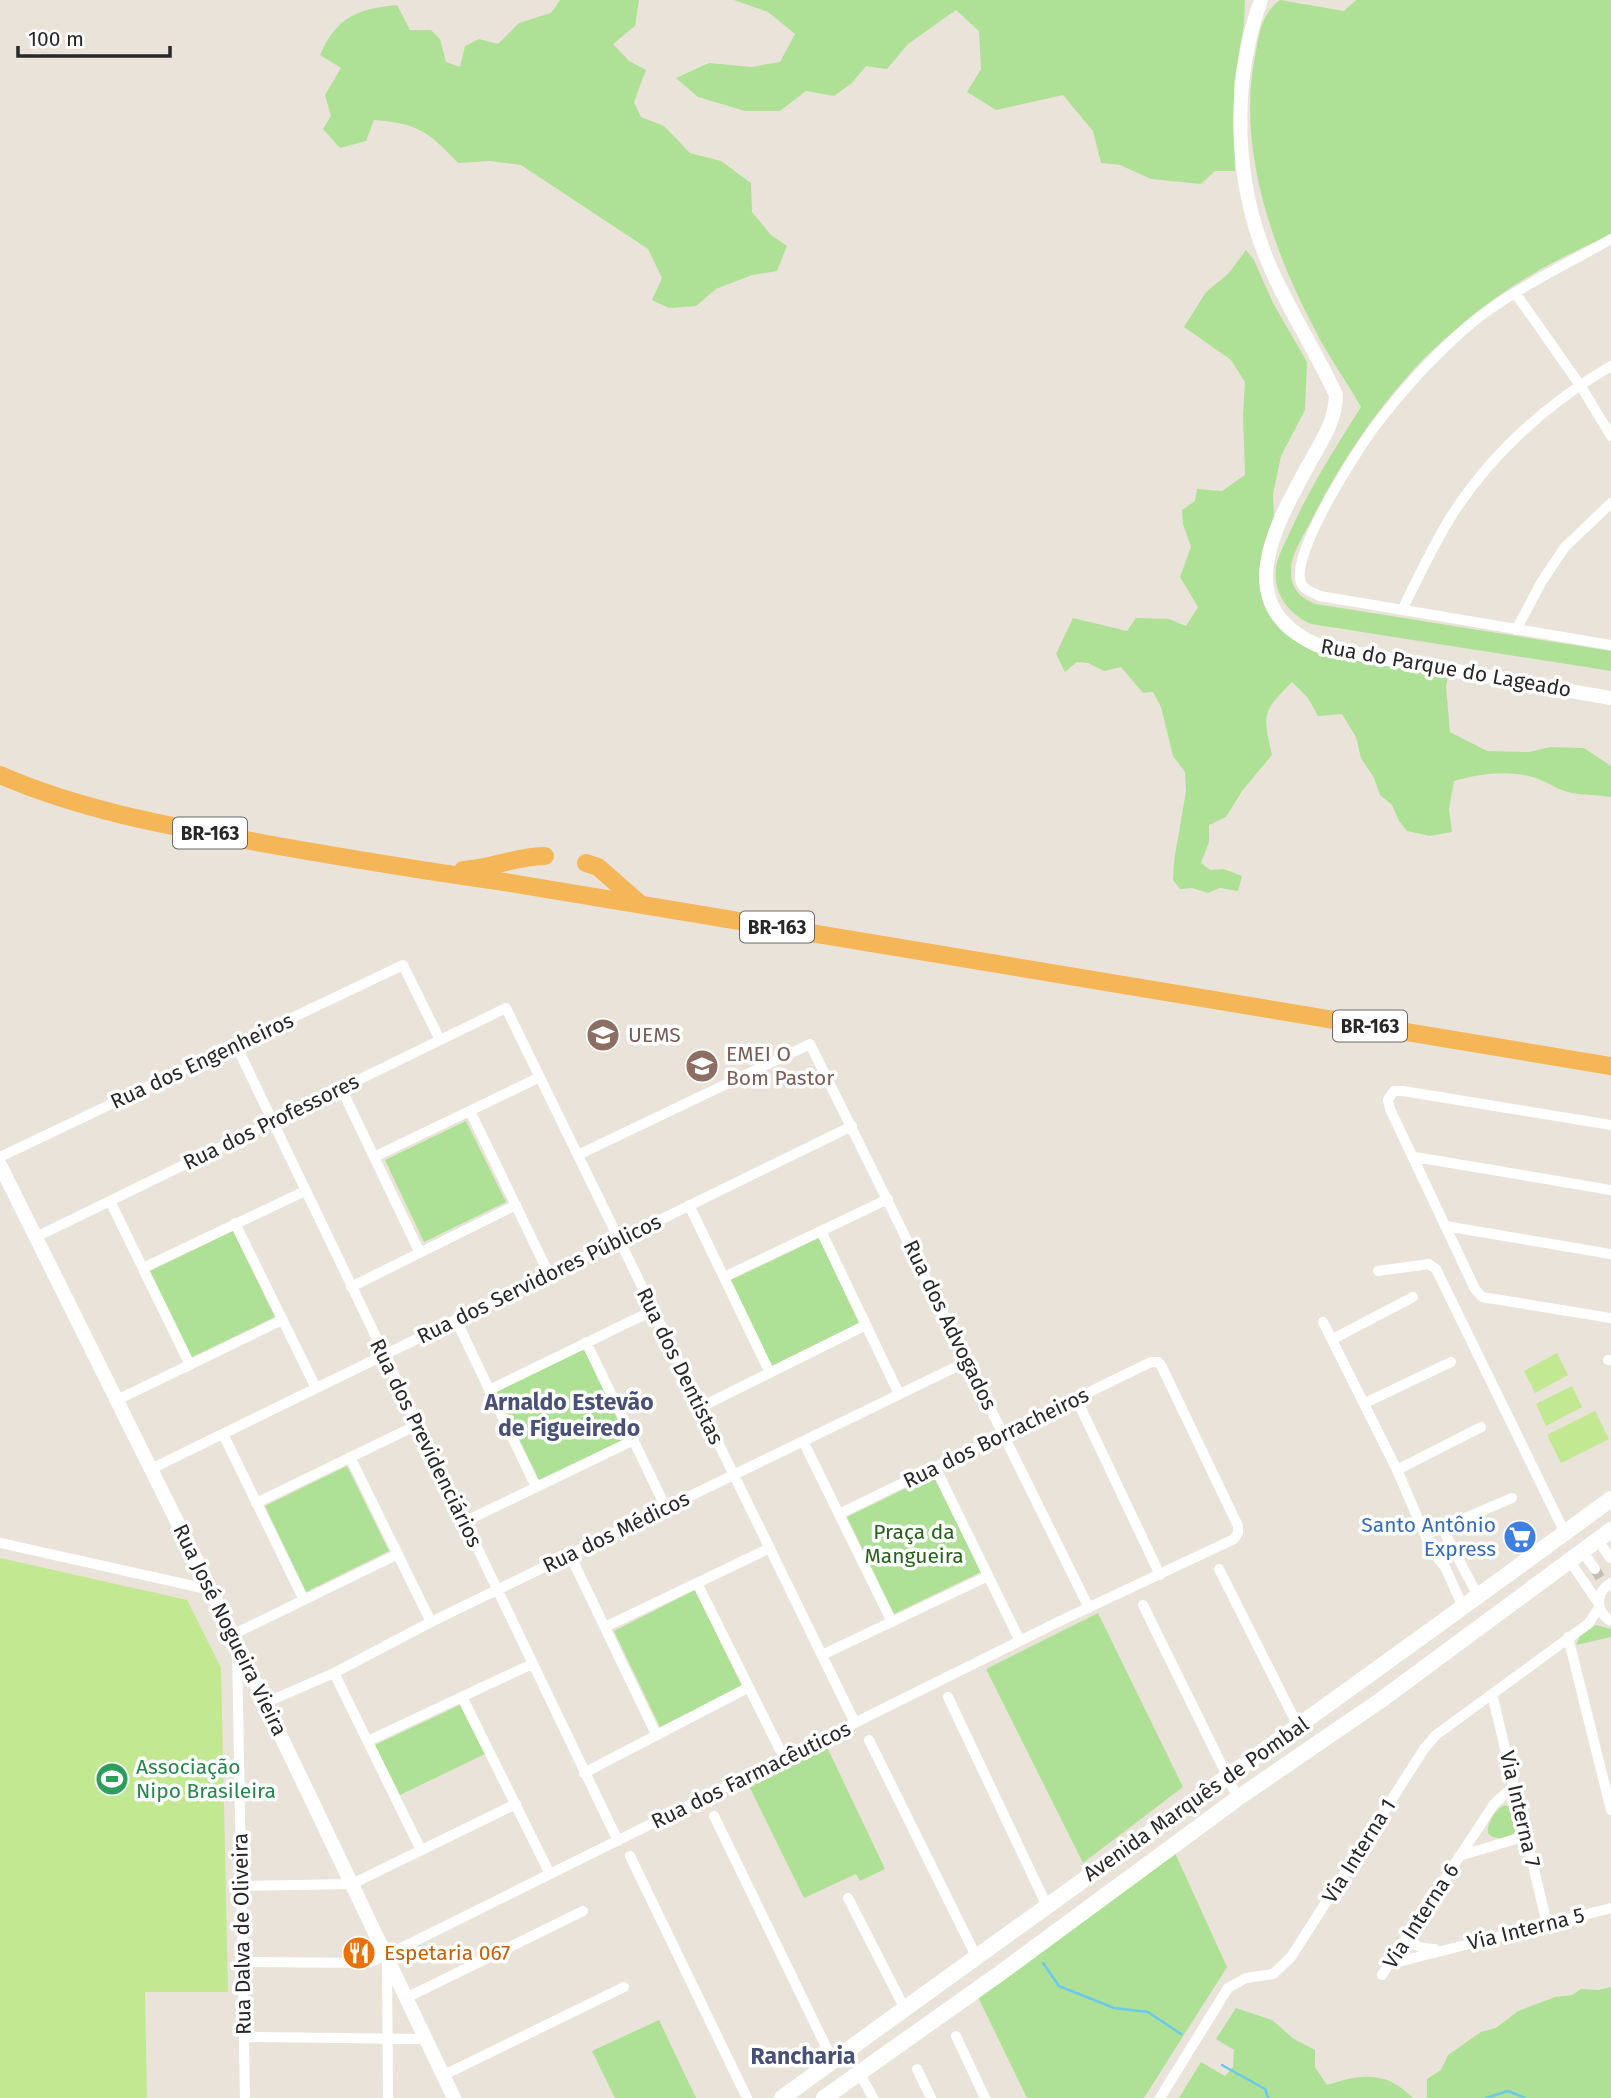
<svg xmlns="http://www.w3.org/2000/svg" width="1611" height="2098" font-family="'Fira Sans',sans-serif">
  <style>
    .green { fill: #aee196 }
    .pitch { fill: #c2e891 }
    .lines { fill: none; stroke-linecap: round; stroke-linejoin: round }
    .stream { stroke: #6cc8ec; stroke-width: 2.5 }
    .minor-tunnel { stroke: #c3beb6; stroke-width: 10; stroke-dasharray: 10 5; stroke-linecap: butt }
    .minor { stroke: #fff; stroke-width: 10 }
    .tertiary { stroke: #fff; stroke-width: 14 }
    .secondary { stroke: #fff; stroke-width: 16 }
    .trunk { stroke: #f4b657; stroke-width: 18 }
    .labels { text-anchor: middle; dominant-baseline: central; stroke-width: 7; stroke-linejoin: round; paint-order: stroke }
    .shield { fill: #fff; stroke: #686868; stroke-width: 2 }
    .shield-label { font-size: 19px; font-weight: bold; fill: #282828 }
    .street-label { font-size: 21px; fill: #282828; stroke: #fff }
    .education-label { font-size: 21px; fill: #785e54; stroke: #fff; text-anchor: start }
    .shop-label { font-size: 21px; fill: #366cbe; stroke: #fff; text-anchor: end }
    .park-label { font-size: 21px; fill: #28621a; stroke: #fff }
    .leisure-label { font-size: 21px; fill: #27864d; stroke: #fff; text-anchor: start }
    .food-label { font-size: 21px; fill: #c56008; stroke: #fff; text-anchor: start }
    .neighbourhood-label { font-size: 23px; font-weight: bold; fill: #495177; stroke: #fff }
  </style>
  <rect width="100%" height="100%" fill="#eae3d9"/>
  <!-- green -->
  <path class="green" d="M 560,0 L 639,0 L 635,26 L 613,44 L 629,61 L 646,70 L 634,102 L 641,117 L 664,126 L 690,153 L 721,161 L 751,183 L 752,212 L 771,235 L 787,246 L 777,271 L 752,275 L 716,289 L 696,306 L 669,308 L 652,300 L 662,278 L 648,249 L 521,165 L 490,161 L 458,163 C 429,132 417,123 374,120 L 366,141 L 340,148 L 323,129 L 331,116 L 325,95 L 341,68 L 320,55 C 337,16 358,9 397,5 L 410,30 L 431,30 L 440,39 L 446,62 L 460,67 L 465,46 L 479,39 L 498,44 L 519,23 L 551,13 Z
    M 734,0 L 1245,0 L 1244,24 L 1234,83 L 1235,171 L 1215,171 L 1201,184 L 1151,179 L 1120,165 L 1101,163 L 1093,131 L 1063,95 L 996,110 L 967,92 L 981,69 L 979,31 L 956,10 L 908,44 L 887,69 L 866,66 L 852,83 L 834,96 L 806,91 L 780,111 L 745,111 L 698,97 L 676,78 L 709,63 L 751,67 L 780,62 L 795,34 L 768,12 Z
    M 1280,0 L 1344,11 L 1356,0 L 1611,0 L 1611,235 C 1559,257 1508,285 1465,322 C 1444,339 1424,357 1407,377 C 1368,421 1336,471 1310,523 C 1302,538 1290,556 1291,573 C 1291,588 1301,599 1316,604 L 1611,651 L 1611,671 L 1311,624 C 1289,614 1273,594 1276,569 C 1277,557 1284,545 1289,534 C 1309,489 1335,448 1361,407 C 1345,379 1326,353 1312,324 C 1271,246 1237,145 1255,57 C 1259,35 1261,14 1280,0 Z
    M 1246,250 L 1254,260 L 1273,303 L 1307,362 L 1305,410 L 1281,456 L 1273,494 L 1274,521 L 1263,554 L 1286,632 L 1449,673 L 1446,686 L 1450,732 L 1487,751 L 1529,752 L 1550,747 L 1584,748 L 1611,766 L 1611,797 C 1598,795 1585,795 1572,793 C 1561,791 1552,785 1541,780 C 1515,769 1481,773 1454,781 L 1449,809 L 1452,832 L 1430,836 L 1407,831 L 1399,821 L 1392,805 L 1380,795 L 1374,778 L 1361,758 L 1356,737 L 1342,714 L 1318,716 L 1308,698 L 1292,682 C 1261,713 1263,714 1272,755 L 1242,791 L 1226,817 L 1209,825 L 1209,842 L 1201,863 L 1210,870 L 1224,869 L 1242,876 L 1238,891 L 1220,888 L 1208,893 L 1192,888 L 1180,889 L 1173,880 L 1174,861 L 1186,791 L 1185,772 L 1173,756 L 1161,707 L 1153,692 L 1143,693 L 1121,667 L 1104,671 L 1088,663 L 1077,662 L 1065,672 L 1056,654 L 1073,618 L 1127,631 L 1136,618 L 1169,619 L 1186,626 L 1198,607 L 1180,577 L 1191,547 L 1183,524 L 1182,510 L 1195,501 L 1197,489 L 1222,491 L 1245,475 L 1243,415 L 1245,382 L 1231,360 L 1184,327 L 1206,292 L 1228,274 Z
    M 466,1121 L 506,1202 L 424,1242 L 385,1160 Z
    M 233,1231 L 275,1317 L 192,1357 L 150,1271 Z
    M 819,1238 L 859,1323 L 772,1366 L 731,1280 Z
    M 584,1349 L 628,1438 L 539,1480 L 496,1392 Z
    M 347,1466 L 389,1551 L 306,1592 L 265,1506 Z
    M 933,1475 L 981,1572 L 894,1614 L 847,1517 Z
    M 695,1590 L 742,1686 L 660,1727 L 614,1631 Z
    M 1098,1613 L 1183,1787 L 1083,1863 L 986,1669 Z
    M 1596,1625 L 1611,1629 L 1611,1637 L 1576,1645 L 1580,1636 Z
    M 460,1705 L 485,1754 L 400,1795 L 375,1745 Z
    M 827,1747 L 885,1869 L 860,1881 L 856,1874 L 804,1898 L 748,1784 Z
    M 1505,1805 L 1514,1810 L 1517,1830 C 1510,1838 1495,1842 1488,1833 C 1487,1823 1496,1808 1505,1805 Z
    M 1175,1853 L 1227,1967 L 1144,2098 L 1027,2098 L 977,1995 Z
    M 1611,1987 L 1611,2098 L 1427,2098 L 1427,2079 L 1441,2070 L 1448,2055 L 1481,2032 L 1496,2028 L 1518,2011 L 1555,1997 L 1572,1995 L 1581,1989 L 1599,1990 Z
    M 1236,2008 L 1272,2020 L 1294,2039 L 1315,2050 L 1315,2067 L 1327,2085 C 1361,2074 1386,2070 1413,2098 L 1179,2098 L 1201,2062 L 1225,2076 L 1233,2067 L 1234,2050 L 1216,2039 Z
    M 659,2020 L 696,2098 L 615,2098 L 592,2051 Z"/>
  <!-- pitch -->
  <path class="pitch" d="M 1557,1353 L 1568,1375 L 1535,1393 L 1524,1371 Z
    M 1572,1386 L 1582,1407 L 1546,1426 L 1536,1404 Z
    M 1595,1411 L 1609,1439 L 1561,1463 L 1547,1435 Z
    M 0,1558 L 187,1600 L 221,1668 L 228,1992 L 145,1992 L 147,2098 L 0,2098 Z"/>
  <g class="lines">
    <!-- stream -->
    <path class="stream" d="M 1043,1963 L 1059,1986 L 1114,2008 L 1148,2012 L 1181,2034
      M 1222,2065 L 1265,2089 L 1268,2098
      M 1486,2098 L 1508,2091 L 1525,2098"/>
    <!-- minor-tunnel -->
    <path class="minor-tunnel" d="M 1595,1569 L 1601,1579"/>
    <!-- minor -->
    <path class="minor" d="M 1611,239 C 1569,263 1511,291 1474,321 C 1438,351 1404,388 1376,425 C 1358,448 1286,560 1302,585 C 1306,591 1314,593 1320,596 L 1611,645
      M 1516,294 L 1580,385 L 1611,436
      M 1402,610 C 1418,578 1433,545 1452,515 C 1492,453 1548,403 1611,366
      M 1516,630 L 1542,581 L 1565,547 L 1611,503
      M 236,1045 L 618,1841
      M 341,1088 L 420,1253
      M 470,1111 L 549,1274
      M 1611,1125 L 1403,1091 L 1394,1091 L 1388,1100 L 1390,1109 L 1475,1289 L 1482,1297 L 1611,1318
      M 578,1155 L 810,1044 L 1089,1608
      M 0,1157 L 403,965 L 440,1040
      M 374,1157 L 540,1077
      M 1415,1157 L 1611,1190
      M 110,1201 L 190,1365
      M 689,1205 L 770,1373
      M 235,1223 L 316,1388
      M 1445,1226 L 1611,1254
      M 821,1231 L 899,1394
      M 36,1237 L 506,1008 L 855,1723
      M 143,1268 L 305,1191
      M 1378,1271 L 1429,1264 L 1436,1269 L 1565,1533
      M 724,1277 L 888,1199
      M 351,1287 L 516,1205
      M 456,1320 L 536,1487
      M 1323,1322 L 1397,1470 L 1432,1551 L 1445,1567 L 1463,1607
      M 1333,1339 L 1413,1297
      M 586,1342 L 666,1508
      M 1608,1360 L 1611,1360
      M 489,1390 L 654,1310
      M 117,1400 L 282,1320
      M 1077,1400 L 1160,1575
      M 1365,1403 L 1451,1362
      M 701,1407 L 866,1325
      M 223,1434 L 304,1600
      M 803,1441 L 892,1622
      M 350,1457 L 431,1622
      M 935,1467 L 1020,1641
      M 151,1469 L 852,1126
      M 1397,1470 L 1481,1427
      M 256,1503 L 417,1425
      M 464,1522 L 634,1440
      M 1442,1528 L 1478,1596
      M 1425,1535 L 1512,1498
      M 1598,1540 L 1610,1558
      M 0,1543 L 211,1590
      M 1582,1551 L 1595,1569
      M 570,1555 L 656,1734
      M 1569,1560 L 1599,1604
      M 1219,1569 L 1298,1726
      M 697,1583 L 784,1758
      M 1611,1583 C 1595,1593 1595,1611 1611,1621
      M 1143,1605 L 1238,1798
      M 605,1627 L 770,1548
      M 232,1635 L 398,1554
      M 1568,1637 L 1611,1810
      M 237,1646 L 245,2098
      M 822,1655 L 988,1576
      M 334,1673 L 421,1850
      M 1492,1694 L 1547,1924
      M 462,1697 L 549,1872
      M 948,1697 L 1047,1906
      M 265,1703 L 334,1673 L 431,1622 L 968,1361
      M 869,1740 L 976,1956
      M 368,1741 L 532,1664
      M 584,1773 L 749,1687
      M 714,1816 L 833,2061
      M 630,1856 L 747,2098
      M 1459,1856 L 1526,1836
      M 241,1886 L 352,1884 L 516,1804
      M 848,1898 L 905,2009
      M 1409,1935 C 1414,1948 1422,1948 1435,1949
      M 387,1961 L 388,2098
      M 243,1962 L 367,1963 L 387,1955 L 1058,1622 L 1234,1539 L 1238,1533 L 1238,1526 L 1161,1365 L 1158,1362 L 1151,1362 L 839,1514
      M 1390,1964 L 1611,1908
      M 1382,1975 L 1494,1804 L 1514,1786
      M 406,1998 L 583,1911
      M 956,2036 L 985,2098
      M 244,2037 L 426,2039
      M 917,2069 L 931,2098
      M 859,2072 L 873,2098
      M 444,2075 L 624,1987
      M 1160,2098 L 1228,1988 L 1246,1978 L 1273,1974 L 1291,1957 L 1424,1749 L 1436,1735 L 1588,1624 L 1599,1608"/>
    <!-- tertiary -->
    <path class="tertiary" d="M 1261,0 C 1230,86 1234,188 1272,271 C 1291,314 1317,353 1336,395 C 1335,423 1322,440 1309,464 C 1272,531 1228,610 1324,648 L 1611,698
      M 0,1165 L 211,1590 L 454,2098"/>
    <!-- secondary -->
    <path class="secondary" d="M 782,2098 C 1057,1897 1336,1701 1611,1499
      M 824,2098 L 999,1974 L 1238,1798 L 1381,1700 L 1611,1530"/>
    <!-- trunk -->
    <path class="trunk" d="M 0,775 C 85,812 176,827 267,844 C 346,858 424,871 504,882 L 1611,1066
      M 586,863 L 598,867 L 639,903
      M 463,870 C 491,869 516,856 545,856"/>
  </g>
  <!-- icons -->
  <defs>
    <symbol id="university-disc" viewBox="-11 -11 22 22"><circle r="9.5" fill="#8d6e63" stroke="#fff"/><path d="M0-5L7-2L0 1L-7-2ZM-4 1L0 2.5L4 1V4Q0 6-4 4Z" fill="#fff"/></symbol>
    <symbol id="school-disc" viewBox="-11 -11 22 22"><circle r="9.5" fill="#8d6e63" stroke="#fff"/><path d="M0-5L7-2L0 1L-7-2ZM-4 1L0 2.5L4 1V4Q0 6-4 4Z" fill="#fff"/></symbol>
    <symbol id="supermarket-disc" viewBox="-11 -11 22 22"><circle r="9.5" fill="#3f7fe0" stroke="#fff"/><path d="M-6-5.5h2.5l.6 2H6L4.5 2H-2.5L-4.4-4H-6ZM-1.5 3.2a1.3 1.3 0 1 0 .1 0ZM3 3.2a1.3 1.3 0 1 0 .1 0Z" fill="#fff"/></symbol>
    <symbol id="stadium-disc" viewBox="-11 -11 22 22"><circle r="9.5" fill="#2e9e5b" stroke="#fff"/><path d="M0-5a6.5 5 0 1 0 0 10a6.5 5 0 1 0 0-10ZM-3.5-1.8h7v3.6h-7Z" fill="#fff"/></symbol>
    <symbol id="restaurant-disc" viewBox="-11 -11 22 22"><circle r="9.5" fill="#e8710a" stroke="#fff"/><path d="M-5-6h1v4h1v-4h1v4h1v-4h1v5L-1.5 .5V6h-2V.5L-5-1ZM5-6V6H3V1.5H1.5Q1.5-4 5-6Z" fill="#fff"/></symbol>
  </defs>
  <g fill-rule="evenodd">
    <use href="#university-disc" x="584" y="1016" width="38" height="38"/>
    <use href="#school-disc" x="683" y="1047" width="38" height="38"/>
    <use href="#supermarket-disc" x="1501" y="1518" width="38" height="38"/>
    <use href="#stadium-disc" x="93" y="1760" width="38" height="38"/>
    <use href="#restaurant-disc" x="340" y="1934" width="38" height="38"/>
  </g>
  <g class="labels">
    <!-- shield labels -->
    <g class="shield">
      <rect x="173" y="817.5" width="74" height="31" rx="5"/>
      <rect x="740" y="911.5" width="74" height="31" rx="5"/>
      <rect x="1333" y="1010.5" width="74" height="31" rx="5"/>
    </g>
    <g class="shield-label">
      <text x="210" y="833">BR-163</text>
      <text x="777" y="927">BR-163</text>
      <text x="1370" y="1026">BR-163</text>
    </g>
    <!-- street labels -->
    <g class="street-label">
      <text transform="translate(1446 668) rotate(10)">Rua do Parque do Lageado</text>
      <text transform="translate(202 1061) rotate(-25)">Rua dos Engenheiros</text>
      <text transform="translate(271 1122) rotate(-26)">Rua dos Professores</text>
      <text transform="translate(539 1279) rotate(-26)">Rua dos Servidores Públicos</text>
      <text transform="translate(950 1325) rotate(64)">Rua dos Advogados</text>
      <text transform="translate(680 1366) rotate(64)">Rua dos Dentistas</text>
      <text transform="translate(996 1438) rotate(-26)">Rua dos Borracheiros</text>
      <text transform="translate(426 1443) rotate(64)">Rua dos Previdenciários</text>
      <text transform="translate(616 1532) rotate(-26)">Rua dos Médicos</text>
      <text transform="translate(230 1630) rotate(64)">Rua José Nogueira Vieira</text>
      <text transform="translate(751 1775) rotate(-26)">Rua dos Farmacêuticos</text>
      <text transform="translate(1196 1799) rotate(-35)">Avenida Marquês de Pombal</text>
      <text transform="translate(1520 1809) rotate(77)">Via Interna 7</text>
      <text transform="translate(1359 1851) rotate(-58)">Via Interna 1</text>
      <text transform="translate(1421 1916) rotate(-57)">Via Interna 6</text>
      <text transform="translate(1526 1929) rotate(-14)">Via Interna 5</text>
      <text transform="translate(242 1934) rotate(-91)">Rua Dalva de Oliveira</text>
    </g>
    <!-- education labels -->
    <g class="education-label">
      <text x="628" y="1035">UEMS</text>
      <text x="726" y="1054">EMEI O<tspan x="726" dy="24">Bom Pastor</tspan></text>
    </g>
    <!-- shop labels -->
    <g class="shop-label">
      <text x="1496" y="1525">Santo Antônio<tspan x="1496" dy="24">Express</tspan></text>
    </g>
    <!-- park labels -->
    <g class="park-label">
      <text x="914" y="1532">Praça da<tspan x="914" dy="24">Mangueira</tspan></text>
    </g>
    <!-- leisure labels -->
    <g class="leisure-label">
      <text x="136" y="1767">Associação<tspan x="136" dy="24">Nipo Brasileira</tspan></text>
    </g>
    <!-- food labels -->
    <g class="food-label">
      <text x="384" y="1953">Espetaria 067</text>
    </g>
    <!-- neighbourhood labels -->
    <g class="neighbourhood-label">
      <text x="569" y="1402">Arnaldo Estevão<tspan x="569" dy="26">de Figueiredo</tspan></text>
      <text x="803" y="2056">Rancharia</text>
    </g>
  </g>
  <!-- scale -->
  <path d="M18 46v10h152v-10" fill="none" stroke="#282828" stroke-width="3.5"/>
  <text x="28" y="46" font-size="21" fill="#282828" stroke="#ffffff" stroke-width="5" paint-order="stroke">100 m</text>
</svg>
